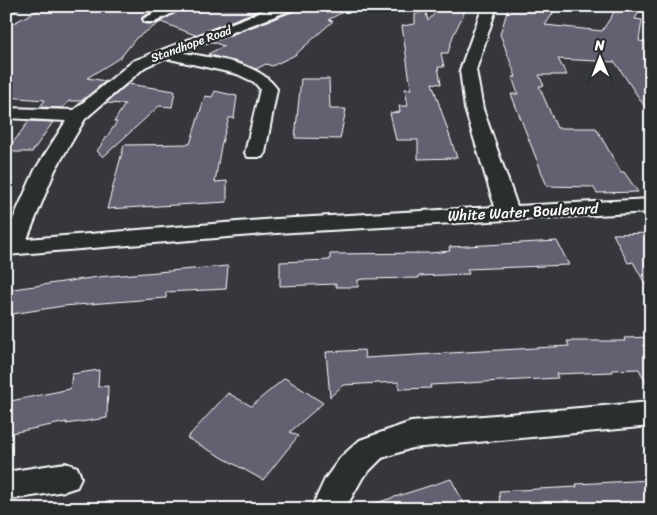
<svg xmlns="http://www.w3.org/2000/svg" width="657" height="515" font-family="Sriracha,sans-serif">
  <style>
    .building { fill: #646072; stroke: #fff }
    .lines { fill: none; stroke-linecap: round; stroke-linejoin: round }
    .minor-casing { stroke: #fff; stroke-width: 4 }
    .minor { fill: #2a2d2e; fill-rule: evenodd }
    .labels { text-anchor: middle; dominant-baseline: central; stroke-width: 5; stroke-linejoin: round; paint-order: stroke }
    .far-street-label { font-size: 12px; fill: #fff; stroke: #2a2d2e }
    .street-label { font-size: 15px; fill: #fff; stroke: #2a2d2e }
  </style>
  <rect width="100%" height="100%" fill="#36373c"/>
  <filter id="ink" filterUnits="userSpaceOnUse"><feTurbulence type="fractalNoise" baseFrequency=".02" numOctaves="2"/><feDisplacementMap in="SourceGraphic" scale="10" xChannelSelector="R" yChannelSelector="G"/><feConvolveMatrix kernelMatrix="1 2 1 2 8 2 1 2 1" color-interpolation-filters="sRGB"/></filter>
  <g filter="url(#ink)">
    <!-- building -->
    <path class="building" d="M 46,6 L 163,6 L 142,17 L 145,24 L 156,24 L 188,6 L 270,6 L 195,35 L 161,22 L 136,38 L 121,57 L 87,78 L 106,81 L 81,101 L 69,101 L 63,108 L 40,107 L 45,100 L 6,97 L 6,27 Z
      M 298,6 L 354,6 L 328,20 L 333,21 L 295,55 L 272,66 L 266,64 L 256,69 L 208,54 L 224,46 L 212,42 L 295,11 Z
      M 509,6 L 558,6 L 545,25 L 602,31 L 618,6 L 642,6 L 635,19 L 642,20 L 639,41 L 646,42 L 645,69 L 651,69 L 651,116 L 615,62 L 558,59 L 567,75 L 539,75 L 544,86 L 539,86 L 557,128 L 596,128 L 621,172 L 624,172 L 638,192 L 597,193 L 593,187 L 547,186 L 511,94 L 518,94 L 512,77 L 516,77 L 500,34 Z
      M 440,7 L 465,11 L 453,36 L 448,53 L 441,53 L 444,67 L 438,67 L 441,84 L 432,83 L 457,158 L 418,159 L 418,140 L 396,140 L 390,113 L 400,112 L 399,106 L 408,106 L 405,89 L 411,89 L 402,26 L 415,24 L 415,14 L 426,12 L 428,21 Z
      M 301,79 L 329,79 L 330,109 L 346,109 L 340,139 L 295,138 Z
      M 128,84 L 175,91 L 172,107 L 159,106 L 103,157 L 97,151 L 117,122 L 114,122 L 125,104 L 106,103 Z
      M 215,91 L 237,96 L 234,118 L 229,118 L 221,146 L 215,182 L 227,181 L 227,202 L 107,209 L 124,145 L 190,144 L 205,96 L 212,97 Z
      M 29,121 L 53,122 L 32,152 L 6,152 Z
      M 651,233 L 651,294 L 633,262 L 628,263 L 613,234 Z
      M 557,241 L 569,265 L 467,269 L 469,274 L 418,276 L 419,278 L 364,279 L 358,280 L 358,287 L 336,287 L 336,284 L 280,286 L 280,262 L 330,260 L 330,254 L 430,253 L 450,251 L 449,247 Z
      M 228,266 L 226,289 L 166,292 L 166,298 L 63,306 L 6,315 L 6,290 L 98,277 Z
      M 651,337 L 651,394 L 639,369 L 612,370 L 613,372 L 556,374 L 558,378 L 430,385 L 431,388 L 399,389 L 398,382 L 343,385 L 330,397 L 326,352 L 364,350 L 365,358 L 569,346 L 567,341 L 625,341 L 624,338 Z
      M 99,370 L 98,387 L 108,386 L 107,418 L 66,424 L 67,422 L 6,434 L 6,402 L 70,389 L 72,374 Z
      M 285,378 L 323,403 L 290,432 L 298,436 L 263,480 L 187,438 L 228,393 L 251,406 Z
      M 451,479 L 467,509 L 374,509 L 373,504 Z
      M 651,480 L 651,509 L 500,509 L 499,491 L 577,487 L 576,484 Z"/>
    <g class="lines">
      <defs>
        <path id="minor" d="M 6,6 L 22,6 L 6,14 Z
          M 167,6 L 186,6 L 155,22 L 145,22 L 143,19 Z
          M 276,6 L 296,6 L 294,9 L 180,52 C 212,59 257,60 277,89 L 265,153 L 262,157 L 248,157 L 245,153 L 260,89 L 254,82 L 237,74 L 165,58 L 145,67 L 85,119 L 55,170 L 27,239 L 276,219 L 495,207 L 465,109 L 460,70 L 483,6 L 497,6 L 476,70 L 483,109 L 517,206 L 651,199 L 651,212 L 276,233 L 6,255 L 6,235 L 35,170 L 66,121 L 6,118 L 6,108 L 74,110 L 133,61 Z
          M 651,402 L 651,426 L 412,448 L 382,458 L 363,477 L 345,509 L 311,509 L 325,479 L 341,457 L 360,440 L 411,422 Z
          M 65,463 L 77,467 L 81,477 L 77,487 L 65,491 L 6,500 L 6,472 Z"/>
      </defs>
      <!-- minor casing -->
      <use href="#minor" class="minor-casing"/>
      <!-- minor -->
      <use href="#minor" class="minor"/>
    </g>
  </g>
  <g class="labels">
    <!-- far-street labels -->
    <g class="far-street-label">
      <text transform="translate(191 44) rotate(-20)">Standhope Road</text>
    </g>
    <!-- street labels -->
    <g class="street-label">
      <text transform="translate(523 212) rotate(-3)">White Water Boulevard</text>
    </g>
  </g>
  <!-- margin -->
  <rect width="657" height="515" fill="none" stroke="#2a2d2e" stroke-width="25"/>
  <rect x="12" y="12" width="632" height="490" fill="none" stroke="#fff" stroke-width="2" filter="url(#ink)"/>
  <!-- north arrow -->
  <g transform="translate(600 58) rotate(359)" stroke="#2a2d2e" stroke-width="4" paint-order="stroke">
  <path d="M0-4L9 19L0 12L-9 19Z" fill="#ffffff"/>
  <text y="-8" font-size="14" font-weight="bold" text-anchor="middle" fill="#ffffff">N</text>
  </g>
</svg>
